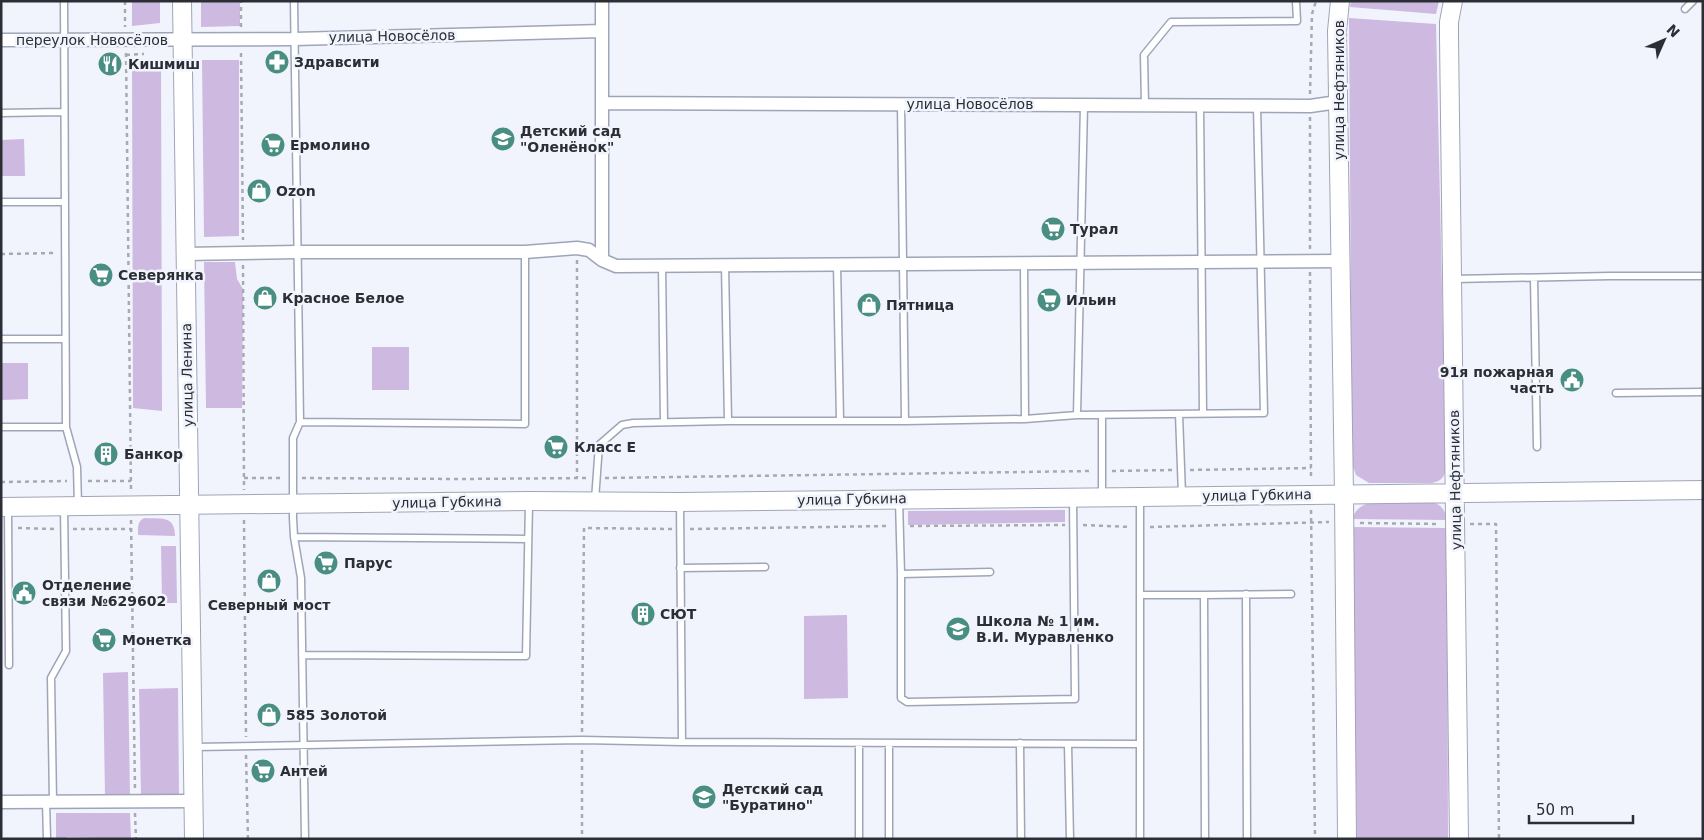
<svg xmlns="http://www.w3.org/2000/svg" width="1704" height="840" font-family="'DejaVu Sans',sans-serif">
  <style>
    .green { fill: #ceb9e1 }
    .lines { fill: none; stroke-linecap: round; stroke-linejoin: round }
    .lane-casing { stroke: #9fa5b8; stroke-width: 9 }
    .street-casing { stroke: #9fa5b8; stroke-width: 15 }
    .secondary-casing { stroke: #9fa5b8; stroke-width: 20 }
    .path { stroke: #a8aab2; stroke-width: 2.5; stroke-dasharray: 4 4; stroke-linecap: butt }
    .lane { stroke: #fff; stroke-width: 6 }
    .street { stroke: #fff; stroke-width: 12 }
    .secondary { stroke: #fff; stroke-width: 18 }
    .labels { text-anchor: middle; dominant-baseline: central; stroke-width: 5; stroke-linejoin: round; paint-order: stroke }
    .street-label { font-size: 14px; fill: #2c2e36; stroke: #f1f4fc }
    .poi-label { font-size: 14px; font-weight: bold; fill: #2c2e36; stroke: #f1f4fc; text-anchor: start }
  </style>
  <rect width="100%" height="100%" fill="#f1f4fc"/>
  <!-- green -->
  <path class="green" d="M 132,1 L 160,1 L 160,23 L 132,26 Z
    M 201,1 L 240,1 L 240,26 L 201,27 Z
    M 1351,1 L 1439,1 L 1436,14 L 1350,7 Z
    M 1349,18 L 1436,24 L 1446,467 C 1445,476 1442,481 1432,483 L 1369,483 L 1356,475 L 1352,464 Z
    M 132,59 L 161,59 L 162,411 L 133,408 Z
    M 202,60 L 239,60 L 239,236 L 204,237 Z
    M 24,139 L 25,176 L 1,176 L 1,140 Z
    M 204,262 L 235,262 L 237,279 L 243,289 L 242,408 L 206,408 Z
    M 372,347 L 409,347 L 409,390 L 372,390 Z
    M 1,363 L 28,363 L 28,399 L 1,400 Z
    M 1432,502 C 1442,505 1445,510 1447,520 L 1352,519 C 1356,509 1361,505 1371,503 Z
    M 1065,510 L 1065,522 L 908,525 L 908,511 Z
    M 144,518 C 161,519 175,515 175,536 L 138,535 C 138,528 137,522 144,518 Z
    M 1352,527 L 1447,528 L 1448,839 L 1357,839 Z
    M 161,546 L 176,546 L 177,603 L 162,603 Z
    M 847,615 L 848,698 L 804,699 L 804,616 Z
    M 128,672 L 130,796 L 105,796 L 103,673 Z
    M 178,688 L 179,796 L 141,797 L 139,689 Z
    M 56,813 L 130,813 L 131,839 L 67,837 L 67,839 L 56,839 Z"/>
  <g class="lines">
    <defs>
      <path id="lane" d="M 64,1 L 66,427 L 77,467 L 78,506
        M 294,1 L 300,422 L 293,438 L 293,518 L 294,537 L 301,578 L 305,839
        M 1685,9 L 1693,1
        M 901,104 L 905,421
        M 1145,105 L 1144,55 L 1171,22 L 1297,21 L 1296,1
        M 1200,105 L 1203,413
        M 1,113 L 63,112
        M 1,202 L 64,202
        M 1024,263 L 1025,419
        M 837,264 L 840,421
        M 725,265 L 728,421
        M 662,266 L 664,422
        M 1534,278 L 1537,447
        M 1453,279 L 1610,276 L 1703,276
        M 1,339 L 65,339
        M 1616,393 L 1703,392
        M 1179,414 L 1182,495
        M 1077,415 L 1084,105
        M 300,422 L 525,424 L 525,252
        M 1,427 L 66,427
        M 1102,496 L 1102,415
        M 595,500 L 599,445 L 622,425 L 633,423 L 728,421 L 905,421 L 1025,419 L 1077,415 L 1264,413 L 1257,106
        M 899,500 L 901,574
        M 8,508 L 9,665
        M 294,537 L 528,539
        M 680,568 L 765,567
        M 990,572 L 901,574 L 901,698 L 907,702 L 1075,699 L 1073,499
        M 1246,594 L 1247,839
        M 1140,595 L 1204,595
        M 302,655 L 526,656 L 529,503
        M 682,742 L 1140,744
        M 859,743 L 859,839
        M 889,743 L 889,839
        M 1020,743 L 1021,839
        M 1068,744 L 1070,839
        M 195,747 L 582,740 L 682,742 L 680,502
        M 46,801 L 47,839
        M 53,801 L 51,678 L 66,651 L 64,508
        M 1140,839 L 1140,498
        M 1205,839 L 1204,595 L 1291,594"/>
      <path id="street" d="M 602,1 L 602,260
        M 1,40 L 294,39 L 602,31
        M 602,103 L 1310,106 L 1338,102
        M 185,254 L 298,252 L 525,252 L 577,248 L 589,250 L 602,260 L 616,266 L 1341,261
        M 1,802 L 194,801"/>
      <path id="secondary" d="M 182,1 L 194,839
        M 1340,1 L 1337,31 L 1344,494 L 1347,839
        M 1453,1 L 1449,22 L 1449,37 L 1459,839
        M 1,507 L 529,501 L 680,502 L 1140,497 L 1703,490"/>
    </defs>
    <!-- lane casing -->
    <use href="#lane" class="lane-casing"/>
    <!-- street casing -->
    <use href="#street" class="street-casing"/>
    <!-- secondary casing -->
    <use href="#secondary" class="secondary-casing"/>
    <!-- path -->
    <path class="path" d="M 125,1 L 125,27
      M 241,27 L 241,1
      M 126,53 L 131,490
      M 241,53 L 243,240
      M 126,55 L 144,54
      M 1310,94 L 1312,14 L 1316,1
      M 1310,117 L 1310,249
      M 1,254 L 55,253
      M 577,260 L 577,477
      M 243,265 L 244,490
      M 1310,272 L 1311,479
      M 1190,470 L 1311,468
      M 1112,471 L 1172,470
      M 244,478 L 284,478
      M 302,478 L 458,479 L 587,478
      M 605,478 L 1092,471
      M 88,481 L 131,481
      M 1,482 L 67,481
      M 1311,510 L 1315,839
      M 131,520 L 135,790
      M 244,520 L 246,737
      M 1360,523 L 1439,524
      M 1470,524 L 1496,524 L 1499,839
      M 1083,525 L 1130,527
      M 910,526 L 1065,525
      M 1150,527 L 1329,522
      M 18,528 L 55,529
      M 73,529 L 131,529
      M 690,529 L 890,526
      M 582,732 L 584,528 L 672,529
      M 582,750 L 582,839
      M 246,755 L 248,839
      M 135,813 L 136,839"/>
    <!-- lane -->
    <use href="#lane" class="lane"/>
    <!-- street -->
    <use href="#street" class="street"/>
    <!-- secondary -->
    <use href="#secondary" class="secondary"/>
  </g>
  <!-- icons -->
  <defs>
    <symbol id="pharmacy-disc" viewBox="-11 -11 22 22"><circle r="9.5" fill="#498e82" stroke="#f1f4fc"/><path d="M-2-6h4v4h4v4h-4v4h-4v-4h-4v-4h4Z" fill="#fff"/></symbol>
    <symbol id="restaurant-disc" viewBox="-11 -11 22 22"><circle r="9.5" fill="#498e82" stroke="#f1f4fc"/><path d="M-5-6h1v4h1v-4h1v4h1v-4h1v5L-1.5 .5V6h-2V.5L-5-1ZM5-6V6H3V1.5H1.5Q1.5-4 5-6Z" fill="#fff"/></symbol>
    <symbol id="school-disc" viewBox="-11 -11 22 22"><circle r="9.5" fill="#498e82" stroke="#f1f4fc"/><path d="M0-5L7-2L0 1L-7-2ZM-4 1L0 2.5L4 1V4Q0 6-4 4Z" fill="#fff"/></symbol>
    <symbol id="supermarket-disc" viewBox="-11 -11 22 22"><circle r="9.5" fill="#498e82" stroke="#f1f4fc"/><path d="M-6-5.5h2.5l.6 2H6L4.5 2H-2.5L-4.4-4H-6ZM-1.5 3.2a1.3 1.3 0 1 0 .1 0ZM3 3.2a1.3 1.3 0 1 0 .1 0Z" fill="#fff"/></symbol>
    <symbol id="shop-disc" viewBox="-11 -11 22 22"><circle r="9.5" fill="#498e82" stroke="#f1f4fc"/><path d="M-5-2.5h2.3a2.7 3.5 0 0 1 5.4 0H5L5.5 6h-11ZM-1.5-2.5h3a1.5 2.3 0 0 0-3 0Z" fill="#fff"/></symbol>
    <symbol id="civic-disc" viewBox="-11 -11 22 22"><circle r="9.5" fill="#498e82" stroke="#f1f4fc"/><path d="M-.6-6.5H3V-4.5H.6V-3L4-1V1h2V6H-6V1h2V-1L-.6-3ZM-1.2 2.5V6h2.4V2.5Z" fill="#fff"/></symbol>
    <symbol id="building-disc" viewBox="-11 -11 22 22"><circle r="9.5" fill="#498e82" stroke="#f1f4fc"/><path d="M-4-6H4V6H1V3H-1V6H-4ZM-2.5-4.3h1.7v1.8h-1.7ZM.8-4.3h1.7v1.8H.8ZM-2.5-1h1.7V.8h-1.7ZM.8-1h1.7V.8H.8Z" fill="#fff"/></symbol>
  </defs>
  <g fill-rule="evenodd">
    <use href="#pharmacy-disc" x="263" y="48" width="28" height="28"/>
    <use href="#restaurant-disc" x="96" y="50" width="28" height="28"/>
    <use href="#school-disc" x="489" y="125" width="28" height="28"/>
    <use href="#supermarket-disc" x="259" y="131" width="28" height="28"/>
    <use href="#shop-disc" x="245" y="177" width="28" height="28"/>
    <use href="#supermarket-disc" x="1039" y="215" width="28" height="28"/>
    <use href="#supermarket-disc" x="87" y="261" width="28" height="28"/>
    <use href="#shop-disc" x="251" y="284" width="28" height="28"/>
    <use href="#supermarket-disc" x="1035" y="286" width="28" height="28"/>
    <use href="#shop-disc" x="855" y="291" width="28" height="28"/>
    <use href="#civic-disc" x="1558" y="366" width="28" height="28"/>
    <use href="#supermarket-disc" x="542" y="433" width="28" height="28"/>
    <use href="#building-disc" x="92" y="440" width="28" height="28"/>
    <use href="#supermarket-disc" x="312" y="549" width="28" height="28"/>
    <use href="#shop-disc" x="255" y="567" width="28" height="28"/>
    <use href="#civic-disc" x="10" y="579" width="28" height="28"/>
    <use href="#building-disc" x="629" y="600" width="28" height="28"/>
    <use href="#school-disc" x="944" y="615" width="28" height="28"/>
    <use href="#supermarket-disc" x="90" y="626" width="28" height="28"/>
    <use href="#shop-disc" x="255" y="701" width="28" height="28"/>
    <use href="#supermarket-disc" x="249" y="757" width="28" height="28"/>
    <use href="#school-disc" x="690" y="783" width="28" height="28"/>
  </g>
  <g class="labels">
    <!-- street labels -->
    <g class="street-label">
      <text transform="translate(392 36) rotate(-1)">улица Новосёлов</text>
      <text x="92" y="40">переулок Новосёлов</text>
      <text transform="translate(1339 90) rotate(-90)">улица Нефтяников</text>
      <text x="970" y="104">улица Новосёлов</text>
      <text transform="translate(187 375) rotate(-91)">улица Ленина</text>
      <text transform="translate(1455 480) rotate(-91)">улица Нефтяников</text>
      <text transform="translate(1257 495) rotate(-1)">улица Губкина</text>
      <text transform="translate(852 499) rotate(-1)">улица Губкина</text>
      <text transform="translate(447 502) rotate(-1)">улица Губкина</text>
    </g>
    <!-- poi labels -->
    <g class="poi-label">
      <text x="294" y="62">Здравсити</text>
      <text x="128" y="64">Кишмиш</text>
      <text x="520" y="131">Детский сад<tspan x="520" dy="16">"Оленёнок"</tspan></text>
      <text x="290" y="145">Ермолино</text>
      <text x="276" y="191">Ozon</text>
      <text x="1070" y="229">Турал</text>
      <text x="118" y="275">Северянка</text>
      <text x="282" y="298">Красное Белое</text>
      <text x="1066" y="300">Ильин</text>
      <text x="886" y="305">Пятница</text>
      <text x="1554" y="372" text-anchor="end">91я пожарная<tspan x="1554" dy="16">часть</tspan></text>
      <text x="574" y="447">Класс Е</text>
      <text x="124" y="454">Банкор</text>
      <text x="344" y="563">Парус</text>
      <text x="42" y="585">Отделение<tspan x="42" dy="16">связи №629602</tspan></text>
      <text x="269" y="605" text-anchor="middle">Северный мост</text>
      <text x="660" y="614">СЮТ</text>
      <text x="976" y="621">Школа № 1 им.<tspan x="976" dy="16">В.И. Муравленко</tspan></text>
      <text x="122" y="640">Монетка</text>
      <text x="286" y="715">585 Золотой</text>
      <text x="280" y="771">Антей</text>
      <text x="722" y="789">Детский сад<tspan x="722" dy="16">"Буратино"</tspan></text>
    </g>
  </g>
  <!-- border -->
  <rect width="1704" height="840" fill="none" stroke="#2c2e36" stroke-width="5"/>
  <!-- north arrow -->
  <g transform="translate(1664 40) rotate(45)" stroke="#f1f4fc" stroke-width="4" paint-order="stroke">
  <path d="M0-4L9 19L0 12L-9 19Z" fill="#2c2e36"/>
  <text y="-8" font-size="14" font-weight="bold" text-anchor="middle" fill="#2c2e36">N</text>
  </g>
  <!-- scale -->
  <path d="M1529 815v8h104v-8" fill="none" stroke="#2c2e36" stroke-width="2.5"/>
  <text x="1536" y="815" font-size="15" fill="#2c2e36" stroke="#f1f4fc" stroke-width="4" paint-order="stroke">50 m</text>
</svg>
